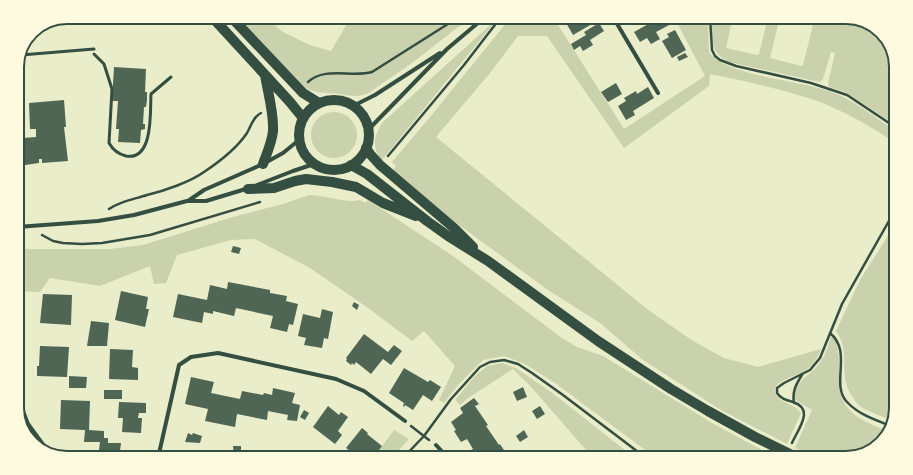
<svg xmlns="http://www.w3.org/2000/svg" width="913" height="475" font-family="'Sofia Sans Condensed',sans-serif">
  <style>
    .green { fill: #cad2ad }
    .building { fill: #4f6655 }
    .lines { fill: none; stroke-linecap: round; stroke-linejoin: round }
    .path { stroke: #344e41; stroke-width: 2.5 }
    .service { stroke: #344e41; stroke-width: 3 }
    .minor { stroke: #344e41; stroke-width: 4 }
    .primary { stroke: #344e41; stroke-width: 10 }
    .rim { fill: none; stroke: #344e41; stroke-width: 2 }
  </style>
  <rect width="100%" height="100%" fill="#e9edc9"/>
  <!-- green -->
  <path class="green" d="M 237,17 L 264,17 L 283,32 L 310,45 L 331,51 L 351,17 L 471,17 L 412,63 L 370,92 C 359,98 352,96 340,94 C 327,92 319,95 306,88 Z
    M 499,17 L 382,160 C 371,148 374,134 383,122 Z
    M 511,17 L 537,17 L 545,19 L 553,17 L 624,129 L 705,76 L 674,17 L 708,17 L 709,52 C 723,75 802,81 829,91 C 854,99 873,117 895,130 L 895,143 C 872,127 846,112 820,102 C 785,90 746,81 710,74 L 709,86 L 624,148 L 547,36 L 518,36 L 490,73 L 436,137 L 647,309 L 693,341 L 724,358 L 758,367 L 821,349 C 818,357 814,364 807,369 C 799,376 767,382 776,395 C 782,404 794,403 801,413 L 787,444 L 721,410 L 643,360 L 600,323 L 548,290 L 444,214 L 393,170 L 396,166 L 392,162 L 430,117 Z
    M 712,17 L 733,17 L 726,48 L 757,55 L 759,54 L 768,17 L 780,17 L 770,58 L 802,66 L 803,65 L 815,17 L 839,17 L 838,23 L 843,24 L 845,17 L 868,22 L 888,39 L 896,64 L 895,125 L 845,92 L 829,87 L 828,83 L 835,53 L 831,52 L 823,79 L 820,82 L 733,63 C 708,55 713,39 712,17 Z
    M311 135a23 23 0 1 1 46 0a23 23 0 1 1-46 0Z
    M 309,195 C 325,195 346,204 360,200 L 366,203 L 368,200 L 453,256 L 562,338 L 577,347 L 603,356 L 712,423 L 777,458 L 656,458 L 555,383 L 525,364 L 504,356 L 483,360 L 458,385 L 444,403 L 439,400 L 455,366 L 424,331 L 412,341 L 368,308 L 310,268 L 255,239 L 231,240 L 177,255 L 166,283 L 154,284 L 150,266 L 100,286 L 50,278 L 40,292 L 17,291 L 17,249 L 110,249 L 143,245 L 233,217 L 286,203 Z
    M 894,226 L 891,420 C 883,417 866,411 860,406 C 857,404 855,401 854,399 C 836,376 852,352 836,331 L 860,280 Z
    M 831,337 L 835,339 C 840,353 839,367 839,382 C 840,414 864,421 889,432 L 871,451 L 847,458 L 817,458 L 795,448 L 812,410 L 794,399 C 797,376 811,377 821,361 C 826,354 828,345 831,337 Z
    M 502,363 L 516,368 L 551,392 L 635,458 L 593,458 L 532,388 L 513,369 L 468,398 L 460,405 L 455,400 L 475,376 L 487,366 Z
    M 394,430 L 409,439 L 392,458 L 373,458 Z"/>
  <!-- building -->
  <path class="building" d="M 67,17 L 87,17 L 89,22 L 49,25 Z
    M 572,17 L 597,17 L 599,20 L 573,35 L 565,21 Z
    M 661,17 L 667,17 L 671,24 L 656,32 L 660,39 L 651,44 L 647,38 L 640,42 L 634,32 Z
    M 599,23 L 604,31 L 590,40 L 593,45 L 583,51 L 580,46 L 574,50 L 571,44 L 586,35 L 584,32 Z
    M 675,30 L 686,50 L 672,58 L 662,41 L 669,37 L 667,34 Z
    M 685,53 L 688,57 L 679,61 L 677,57 Z
    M 114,67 L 146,69 L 145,92 L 147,92 L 147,100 L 146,107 L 144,107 L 143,124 L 145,124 L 145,129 L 141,130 L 140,143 L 118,142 L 119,129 L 116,129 L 118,101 L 112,101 Z
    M 616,83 L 622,94 L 608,102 L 601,92 Z
    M 648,87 L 654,98 L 633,111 L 635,115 L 626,120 L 618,106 L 626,101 L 624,98 L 636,91 L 637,94 Z
    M 64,100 L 66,127 L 64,127 L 68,161 L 42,163 L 42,159 L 39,159 L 39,163 L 25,165 L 23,138 L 36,137 L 36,129 L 30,129 L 29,103 Z
    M 233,246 L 241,248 L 239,254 L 231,252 Z
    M 228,282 L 270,290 L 270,293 L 287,296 L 286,301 L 298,304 L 293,325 L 289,324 L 287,332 L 270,328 L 273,316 L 236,308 L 234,316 L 213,311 L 213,314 L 204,312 L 202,323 L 173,317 L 178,294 L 207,300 L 210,285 L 227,289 Z
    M 121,291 L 148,297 L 146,309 L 149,309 L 145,327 L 115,320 Z
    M 43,294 L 72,295 L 71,325 L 40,323 Z
    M 354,302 L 359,305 L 357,310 L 352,306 Z
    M 322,309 L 333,312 L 328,339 L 324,338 L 322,348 L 304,345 L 306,338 L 298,336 L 303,314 L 320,318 Z
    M 91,321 L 109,323 L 107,346 L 87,346 Z
    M 364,334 L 388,352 L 394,345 L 402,351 L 391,365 L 383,359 L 371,374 L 356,362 L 354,365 L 352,363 L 351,365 L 346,361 L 347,359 L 346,358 Z
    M 40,346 L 69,347 L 67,377 L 37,376 L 37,366 L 39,366 Z
    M 110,349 L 133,350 L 132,367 L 138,368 L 138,380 L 109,379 Z
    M 404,368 L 428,382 L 430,380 L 441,387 L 432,401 L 423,395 L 413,410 L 405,405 L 404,407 L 403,406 L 404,403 L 389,393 Z
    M 69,376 L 87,377 L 86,388 L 69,388 Z
    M 191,377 L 214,382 L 211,393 L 240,399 L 242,391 L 263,395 L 264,393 L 272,395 L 273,388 L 295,393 L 292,403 L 300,405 L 297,421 L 287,420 L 288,415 L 268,411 L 267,420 L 237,414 L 235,427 L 205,421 L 208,409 L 185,404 Z
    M 523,387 L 527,397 L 517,401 L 513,392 Z
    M 104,390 L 122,390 L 122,399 L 104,399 Z
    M 474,398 L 479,404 L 475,406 L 488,425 L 486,426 L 499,445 L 500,444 L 509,458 L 476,458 L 471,450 L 473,449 L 467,439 L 461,442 L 454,431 L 456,430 L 451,422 L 463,413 L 460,408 Z
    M 61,400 L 90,401 L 89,430 L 104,431 L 104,438 L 108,438 L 108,443 L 121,443 L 120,451 L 99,450 L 100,442 L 84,442 L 85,430 L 60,429 Z
    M 119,402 L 146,403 L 146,413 L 139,413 L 138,418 L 142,418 L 141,433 L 122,432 L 123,418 L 118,418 Z
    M 328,406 L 339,415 L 341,412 L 348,417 L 338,431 L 342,435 L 335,444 L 313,427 Z
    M 540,406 L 545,414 L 537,419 L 532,411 Z
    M 304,410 L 309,413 L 305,420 L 300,417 Z
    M 362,428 L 368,433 L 367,434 L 382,446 L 373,458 L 359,458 L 346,448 Z
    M 524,430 L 528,437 L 520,442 L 516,436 Z
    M 188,433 L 192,435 L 193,433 L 202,436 L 200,443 L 185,442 Z
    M 233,446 L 241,446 L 241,456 L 234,456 Z
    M 279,450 L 287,450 L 288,452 L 283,458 L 276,458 L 274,453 Z
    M 119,455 L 137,455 L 137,458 L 119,458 Z"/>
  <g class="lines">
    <!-- path -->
    <path class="path" d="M 710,17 L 712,50 L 715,56 L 720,60 L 736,66 L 811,83 L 847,95 L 895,127
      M 308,82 C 325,66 352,78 372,72 L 459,17
      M 388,156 L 464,65 L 501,17
      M 109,209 C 120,201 135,199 147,195 C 164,191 190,182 204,172 C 219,162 237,148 247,133 C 251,126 253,117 261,113
      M 42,235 L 53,241 L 63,243 L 82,244 L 102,243 L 150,235 L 260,202
      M 830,333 C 853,352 830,384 847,402 C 859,415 876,420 891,426
      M 794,403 C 792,392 796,384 802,375
      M 411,426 L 429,440
      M 792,443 C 798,429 815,409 793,402 C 786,400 781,399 777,393 L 777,388 L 784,383 L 810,370 L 820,358 L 842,304 L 894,212
      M 403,458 L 424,436 L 451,399 L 480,367 L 490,362 L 504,360 L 518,364 L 532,373 L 563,395 L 646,458"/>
    <!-- service -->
    <path class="service" d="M 94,54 L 104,64 L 112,89 L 109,143 C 113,150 118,154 126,156 C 154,161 150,110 151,94 L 171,77
      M 21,55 L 94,49"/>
    <!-- minor -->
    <path class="minor" d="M 613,17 L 658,93
      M 353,106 L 375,95 L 440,53
      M 368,130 L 447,49 L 485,17
      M 257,185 L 293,171 L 314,164
      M 188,201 L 204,190 L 263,164 L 283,153 L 299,140
      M 17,227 L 98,221 L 134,215 L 187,201 L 206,201 L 249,188
      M 17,396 L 28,424 L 50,454
      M 23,428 L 28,424
      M 436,445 L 448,458
      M 158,458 L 179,365 L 191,357 L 218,353 L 336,379 L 364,391 L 405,421"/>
    <!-- primary -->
    <path class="primary" d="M 212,17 L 290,102 L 303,118
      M 231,17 L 303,93 L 319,103
      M299 135a35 35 0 1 1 70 0a35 35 0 1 1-70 0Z
      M 366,148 L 370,154 L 380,165 L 454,228 L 473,247
      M 263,164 C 267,153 272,142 273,131 C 274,113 268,93 265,75
      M 351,165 L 367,174 L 427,221 L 448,236 L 488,261 L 598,341 L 671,389 L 708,411 L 755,437 L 798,458
      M 248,189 L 274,188 L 295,181 L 306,179 L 332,182 L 356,187 L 383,203 L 416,216"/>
  </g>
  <!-- crop -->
  <path d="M0 0H913V475H0ZM67 24H846A43 43 0 0 1 889 67V408A43 43 0 0 1 846 451H67A43 43 0 0 1 24 408V67A43 43 0 0 1 67 24Z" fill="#fefae0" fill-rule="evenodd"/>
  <path class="rim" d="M67 24H846A43 43 0 0 1 889 67V408A43 43 0 0 1 846 451H67A43 43 0 0 1 24 408V67A43 43 0 0 1 67 24Z"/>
</svg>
